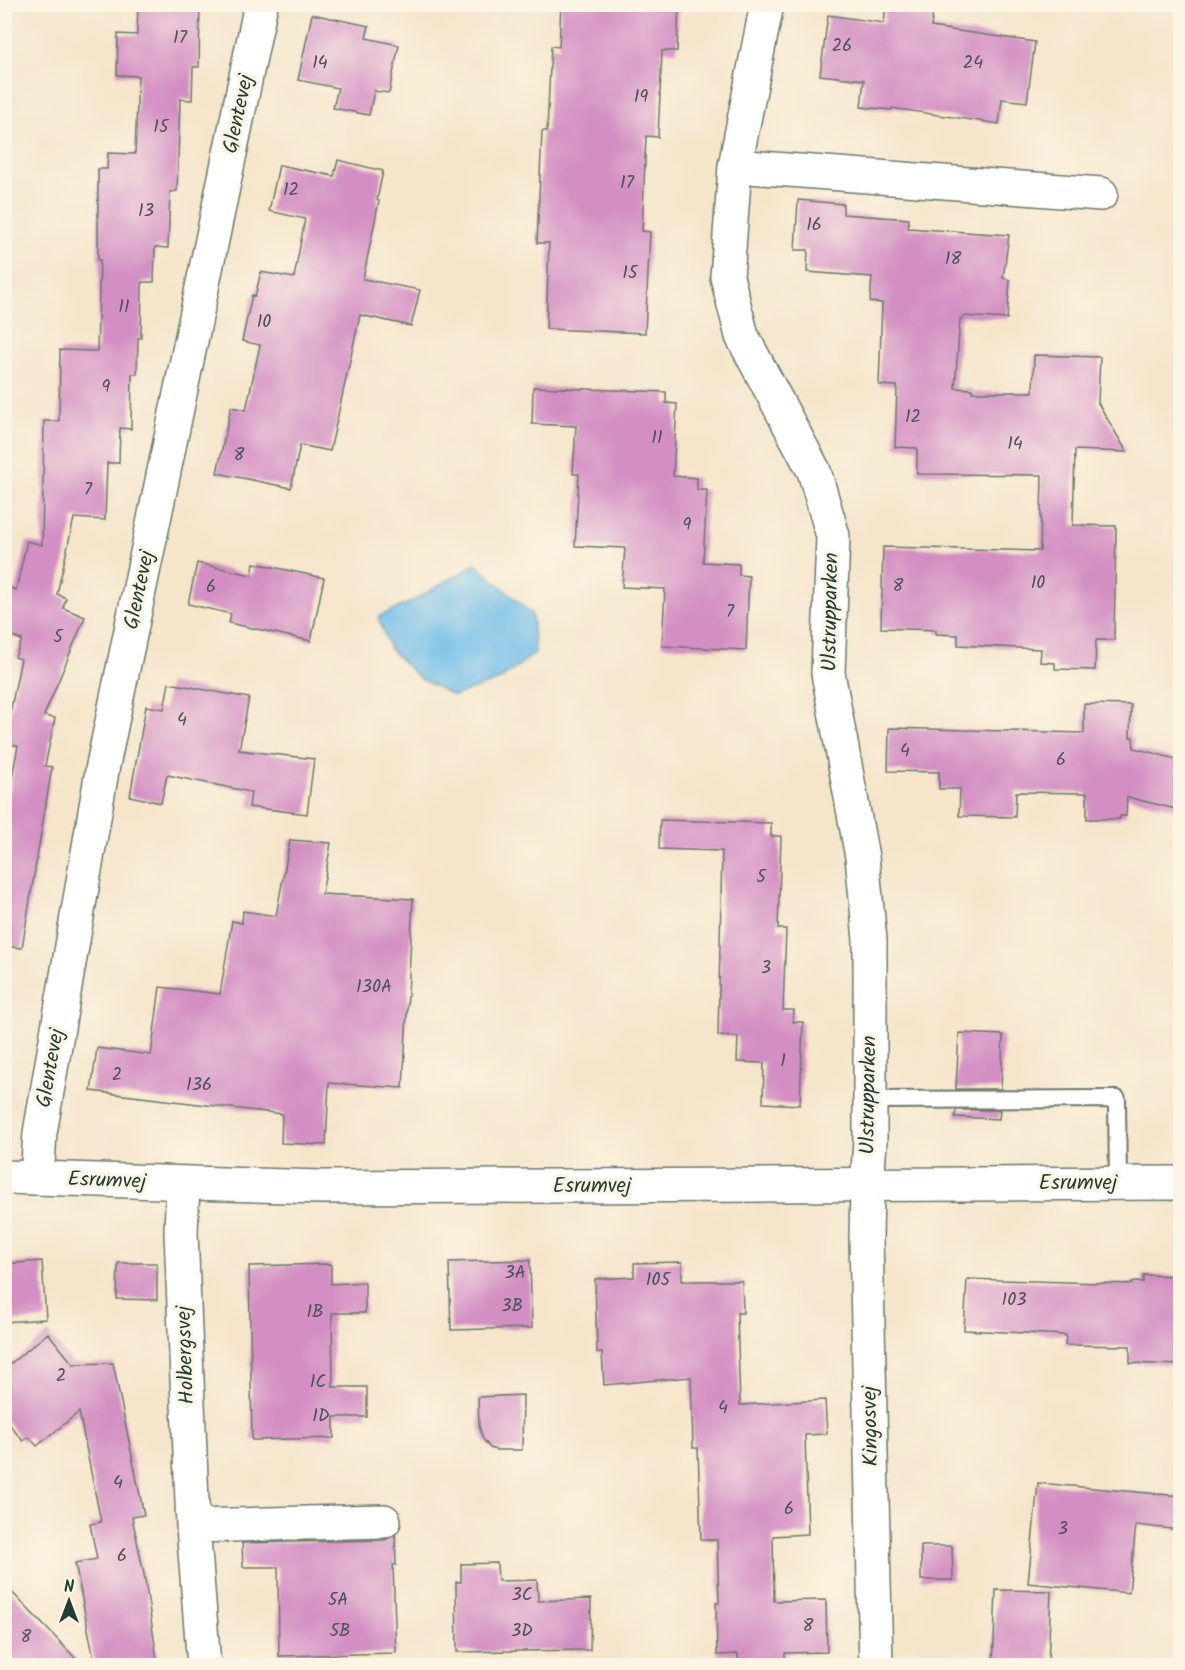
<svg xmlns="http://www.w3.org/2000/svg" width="1185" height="1670" font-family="Kalam,sans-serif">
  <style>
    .water { fill: #6fbde9; stroke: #477d8e; stroke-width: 1.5 }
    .building { fill: #d38fc3 }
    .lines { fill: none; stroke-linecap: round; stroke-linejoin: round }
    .lane-casing { stroke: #6a7869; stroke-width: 20 }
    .street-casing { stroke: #6a7869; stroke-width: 36 }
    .secondary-casing { stroke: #6a7869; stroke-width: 36 }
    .lane { stroke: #fff; stroke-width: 16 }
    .street { stroke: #fff; stroke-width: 33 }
    .secondary { stroke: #fff; stroke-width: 33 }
    .labels { text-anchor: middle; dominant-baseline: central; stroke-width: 6; stroke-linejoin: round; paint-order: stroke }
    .number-label { font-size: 18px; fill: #4c5258 }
    .street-label { font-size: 21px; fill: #1f3d34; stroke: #fcf5e5 }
  </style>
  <rect width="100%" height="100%" fill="#fcf5e5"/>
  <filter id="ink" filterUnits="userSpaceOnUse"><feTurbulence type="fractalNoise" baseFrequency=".0167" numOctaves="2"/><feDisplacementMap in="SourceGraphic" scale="12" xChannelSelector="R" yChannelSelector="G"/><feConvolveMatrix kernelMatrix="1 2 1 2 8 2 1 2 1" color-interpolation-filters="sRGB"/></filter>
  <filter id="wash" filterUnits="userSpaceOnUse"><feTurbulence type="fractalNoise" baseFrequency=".008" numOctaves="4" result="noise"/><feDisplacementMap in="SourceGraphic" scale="24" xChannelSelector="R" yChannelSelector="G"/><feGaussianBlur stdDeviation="1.35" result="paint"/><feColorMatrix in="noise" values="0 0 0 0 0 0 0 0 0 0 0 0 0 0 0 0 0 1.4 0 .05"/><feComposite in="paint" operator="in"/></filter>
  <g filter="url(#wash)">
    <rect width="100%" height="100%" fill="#f5e5cb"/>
    <!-- water -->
    <path class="water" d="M 476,564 L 532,614 L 535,653 L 500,680 L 454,696 L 419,678 L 390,649 L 378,617 L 411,602 Z"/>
    <g id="blocks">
      <!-- building -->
      <path class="building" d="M 138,4 L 200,4 L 199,67 L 193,67 L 192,100 L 180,99 L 177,191 L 170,192 L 168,248 L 155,247 L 154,282 L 142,282 L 141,338 L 138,338 L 137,374 L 132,374 L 131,429 L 120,428 L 119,463 L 107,463 L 105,520 L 74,518 L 57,594 L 66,598 L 63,608 L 85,617 L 44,716 L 55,718 L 45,766 L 52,767 L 22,948 L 4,946 L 4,819 L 18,746 L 4,743 L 21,659 L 15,657 L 22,640 L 4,633 L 4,586 L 16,590 L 27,541 L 42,545 L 44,421 L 59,421 L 60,350 L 97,351 L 100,260 L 98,260 L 98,169 L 107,169 L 108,153 L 135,154 L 138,76 L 117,75 L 118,34 L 137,35 Z
        M 561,4 L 679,4 L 677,51 L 662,51 L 658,137 L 646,136 L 642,231 L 650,232 L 645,333 L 546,329 L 549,243 L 537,243 L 542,131 L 547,131 L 551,46 L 559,47 Z
        M 886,4 L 934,4 L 931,27 L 1035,42 L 1027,102 L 1002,99 L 999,124 L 892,108 L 892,110 L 861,107 L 864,80 L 820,75 L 828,15 L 884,23 Z
        M 312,14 L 369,26 L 366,38 L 399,45 L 389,93 L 374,91 L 369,115 L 333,108 L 338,88 L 298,80 Z
        M 338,160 L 383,171 L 377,200 L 379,201 L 363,279 L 420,290 L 411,326 L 360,315 L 330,451 L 300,445 L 291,488 L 217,473 L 231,407 L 246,410 L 260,345 L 242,341 L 252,295 L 255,296 L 261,272 L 294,278 L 305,219 L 269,211 L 279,165 L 334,176 Z
        M 798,200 L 843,204 L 843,214 L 909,219 L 908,228 L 1009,235 L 1003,278 L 1010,280 L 1007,319 L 963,316 L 962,319 L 960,319 L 955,388 L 972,389 L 972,392 L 1033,392 L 1034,355 L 1100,357 L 1098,403 L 1127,452 L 1075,450 L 1073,525 L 1116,526 L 1114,640 L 1096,640 L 1095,670 L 1055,669 L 1055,663 L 1040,662 L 1041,649 L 958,645 L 958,635 L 936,634 L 936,630 L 881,628 L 883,547 L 1040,551 L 1042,475 L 917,474 L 917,448 L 895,447 L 897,386 L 879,385 L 882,303 L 870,302 L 872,277 L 807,272 L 808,250 L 795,250 Z
        M 533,387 L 666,392 L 666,403 L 677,404 L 673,476 L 697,478 L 697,490 L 707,490 L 703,562 L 739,564 L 739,575 L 749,576 L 746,650 L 662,646 L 665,589 L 622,587 L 625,548 L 575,546 L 579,474 L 573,474 L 576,426 L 532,424 Z
        M 197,563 L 252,575 L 254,563 L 324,578 L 311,641 L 229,623 L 231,614 L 188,604 Z
        M 169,683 L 249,698 L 239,750 L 314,759 L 307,814 L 249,807 L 251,792 L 167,775 L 161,803 L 130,796 L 146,706 L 164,709 Z
        M 1084,704 L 1131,705 L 1130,737 L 1133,737 L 1134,748 L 1180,760 L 1180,810 L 1127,797 L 1126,816 L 1120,816 L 1120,819 L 1087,819 L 1087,793 L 1016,792 L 1015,817 L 959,816 L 960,789 L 939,789 L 939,772 L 888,771 L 889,728 L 1084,733 Z
        M 660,820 L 771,823 L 771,836 L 781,836 L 778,929 L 786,929 L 783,1010 L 794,1010 L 793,1022 L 803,1022 L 800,1105 L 763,1103 L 764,1063 L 737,1062 L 738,1037 L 718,1036 L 722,851 L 659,849 Z
        M 290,840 L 331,843 L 322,894 L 413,899 L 403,1088 L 329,1083 L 326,1145 L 281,1143 L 282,1114 L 91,1091 L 97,1048 L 151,1055 L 160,987 L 220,994 L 232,921 L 242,923 L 243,911 L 276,916 Z
        M 959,1033 L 1003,1035 L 1001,1089 L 956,1089 Z
        M 956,1110 L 1000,1110 L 999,1119 L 955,1117 Z
        M 530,1260 L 532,1328 L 451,1330 L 449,1262 Z
        M 42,1261 L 46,1319 L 4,1322 L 4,1264 Z
        M 682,1262 L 682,1281 L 742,1281 L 743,1313 L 737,1313 L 740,1405 L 825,1400 L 827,1434 L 805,1435 L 808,1534 L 773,1536 L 774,1601 L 826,1600 L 827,1652 L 785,1653 L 785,1665 L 738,1665 L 738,1654 L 717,1655 L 716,1603 L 719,1603 L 717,1540 L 701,1540 L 698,1448 L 693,1448 L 691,1377 L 604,1385 L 602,1353 L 597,1353 L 595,1279 L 634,1277 L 634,1263 Z
        M 118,1263 L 157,1263 L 157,1300 L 117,1299 Z
        M 331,1264 L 331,1284 L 365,1282 L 365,1313 L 332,1313 L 333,1387 L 367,1387 L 367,1417 L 334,1417 L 334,1438 L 252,1440 L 249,1266 Z
        M 1143,1275 L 1180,1276 L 1180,1365 L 1130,1363 L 1130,1346 L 1065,1345 L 1066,1335 L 964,1330 L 967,1279 L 1132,1284 L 1132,1282 L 1143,1282 Z
        M 48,1333 L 73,1364 L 113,1363 L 144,1515 L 132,1517 L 144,1574 L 158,1665 L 95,1665 L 75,1563 L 97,1559 L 90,1524 L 101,1522 L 79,1412 L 37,1446 L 29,1437 L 23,1441 L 4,1418 L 4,1369 Z
        M 523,1395 L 522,1450 L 496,1450 L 490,1448 L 483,1439 L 479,1426 L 478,1397 Z
        M 1038,1483 L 1180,1496 L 1180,1530 L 1136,1525 L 1129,1593 L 1028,1583 Z
        M 395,1535 L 396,1565 L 393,1565 L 396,1653 L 279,1656 L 278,1567 L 243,1567 L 242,1543 L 384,1540 Z
        M 921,1546 L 952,1546 L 953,1580 L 921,1580 Z
        M 497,1563 L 498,1581 L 537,1580 L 538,1601 L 591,1599 L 590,1650 L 457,1652 L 456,1582 L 461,1582 L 461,1564 Z
        M 4,1584 L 82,1665 L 4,1665 Z
        M 996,1590 L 1051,1591 L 1048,1665 L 993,1665 Z"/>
    </g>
  </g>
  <g filter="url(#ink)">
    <use href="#blocks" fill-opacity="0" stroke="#6a7869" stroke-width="1.5"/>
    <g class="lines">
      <defs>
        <path id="lane" d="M 870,1100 L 1117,1099 L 1118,1183"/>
        <path id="street" d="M 767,4 L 735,166 L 727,277 L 742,336 L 814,471 L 833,536 L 828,673 L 862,857 L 870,940 L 870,1141 L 867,1186
          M 735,166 L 1101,194
          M 37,1178 L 40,1133 L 103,765 L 261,4
          M 183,1184 L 181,1232 L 193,1526 L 204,1666
          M 193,1526 L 384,1521"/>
        <path id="secondary" d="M 4,1177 L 321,1187 L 1180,1183
          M 867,1186 L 866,1239 L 876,1666"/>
      </defs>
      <!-- lane casing -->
      <use href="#lane" class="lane-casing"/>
      <!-- street casing -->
      <use href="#street" class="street-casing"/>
      <!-- secondary casing -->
      <use href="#secondary" class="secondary-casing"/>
      <!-- lane -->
      <use href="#lane" class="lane"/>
      <!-- street -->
      <use href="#street" class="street"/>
      <!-- secondary -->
      <use href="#secondary" class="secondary"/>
    </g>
  </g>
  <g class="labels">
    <!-- number labels -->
    <g class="number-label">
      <text x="180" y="38">17</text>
      <text x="842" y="46">26</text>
      <text x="320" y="63">14</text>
      <text x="973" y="63">24</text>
      <text x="641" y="97">19</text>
      <text x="161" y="127">15</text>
      <text x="627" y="183">17</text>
      <text x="291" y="190">12</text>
      <text x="146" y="211">13</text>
      <text x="814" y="225">16</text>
      <text x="953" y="259">18</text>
      <text x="630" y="273">15</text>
      <text x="124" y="307">11</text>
      <text x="264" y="322">10</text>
      <text x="106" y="387">9</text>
      <text x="913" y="417">12</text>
      <text x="657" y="438">11</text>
      <text x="1015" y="444">14</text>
      <text x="239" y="455">8</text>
      <text x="88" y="490">7</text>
      <text x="687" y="525">9</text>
      <text x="1038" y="583">10</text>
      <text x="898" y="586">8</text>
      <text x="211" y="587">6</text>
      <text x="730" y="612">7</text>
      <text x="58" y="637">5</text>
      <text x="182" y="720">4</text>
      <text x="905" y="751">4</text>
      <text x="1061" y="760">6</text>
      <text x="761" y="877">5</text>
      <text x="766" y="968">3</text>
      <text x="374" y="987">130A</text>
      <text x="783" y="1061">1</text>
      <text x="117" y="1075">2</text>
      <text x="199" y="1085">136</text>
      <text x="515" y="1273">3A</text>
      <text x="658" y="1280">105</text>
      <text x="1014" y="1300">103</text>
      <text x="512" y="1306">3B</text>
      <text x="315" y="1312">1B</text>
      <text x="61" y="1376">2</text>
      <text x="318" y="1382">1C</text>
      <text x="723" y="1408">4</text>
      <text x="321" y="1416">1D</text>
      <text x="118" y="1483">4</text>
      <text x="789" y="1509">6</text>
      <text x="1063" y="1529">3</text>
      <text x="122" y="1556">6</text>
      <text x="522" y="1595">3C</text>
      <text x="338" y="1600">5A</text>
      <text x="808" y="1626">8</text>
      <text x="340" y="1631">5B</text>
      <text x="522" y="1631">3D</text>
      <text x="26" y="1637">8</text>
    </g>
    <!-- street labels -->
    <g class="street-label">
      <text transform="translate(239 114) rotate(-78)">Glentevej</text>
      <text transform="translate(140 590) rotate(-78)">Glentevej</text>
      <text transform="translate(831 612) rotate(-89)">Ulstrupparken</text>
      <text transform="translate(51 1068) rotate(-80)">Glentevej</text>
      <text transform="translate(869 1095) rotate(-89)">Ulstrupparken</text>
      <text transform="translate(107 1181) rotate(2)">Esrumvej</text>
      <text x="1078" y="1183">Esrumvej</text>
      <text x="592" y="1186">Esrumvej</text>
      <text transform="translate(186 1355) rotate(-92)">Holbergsvej</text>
      <text transform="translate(871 1426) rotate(-91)">Kingosvej</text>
    </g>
  </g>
  <!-- margin -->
  <rect width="1185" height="1670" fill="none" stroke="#fcf5e5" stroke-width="24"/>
  <!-- north arrow -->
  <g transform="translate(69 1601)" stroke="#fcf5e5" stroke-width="4.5" paint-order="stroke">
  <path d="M0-4.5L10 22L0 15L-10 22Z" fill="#1f3d34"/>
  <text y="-9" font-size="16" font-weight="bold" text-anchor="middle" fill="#1f3d34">N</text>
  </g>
</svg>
